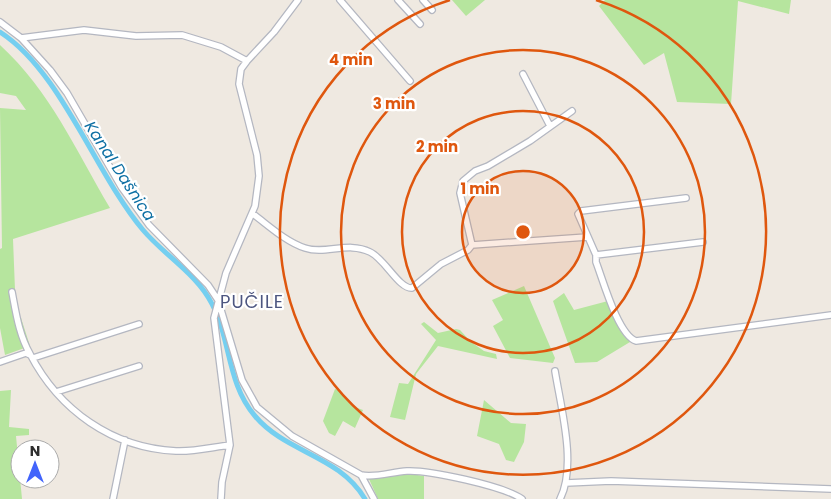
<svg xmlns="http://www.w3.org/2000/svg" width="831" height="499" font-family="Poppins,sans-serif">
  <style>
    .green { fill: #b6e59e }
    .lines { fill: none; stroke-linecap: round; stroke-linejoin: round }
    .canal { stroke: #75cff0; stroke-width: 5 }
    .street-casing { stroke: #b4b7c1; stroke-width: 8 }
    .street { stroke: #fff; stroke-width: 5.5 }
    .ring { fill: none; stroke: #df570e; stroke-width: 2.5 }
    .labels { text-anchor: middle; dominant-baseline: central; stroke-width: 4.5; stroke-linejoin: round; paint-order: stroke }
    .water-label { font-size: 16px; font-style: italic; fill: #0d6fa3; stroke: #fff }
    .quarter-label { font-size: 18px; letter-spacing: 1px; fill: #4d5680; stroke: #fff }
    .centre { fill: #df570e; stroke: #fff; stroke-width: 2.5 }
    .ring-label { font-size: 15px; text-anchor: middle; font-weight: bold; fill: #df570e; stroke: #fff; stroke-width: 4.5; stroke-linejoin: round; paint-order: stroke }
  </style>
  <rect width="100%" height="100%" fill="#efe9e1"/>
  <!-- green -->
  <path class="green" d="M 452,0 L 485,0 L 466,16 Z
    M 605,0 L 791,0 L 789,14 L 738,1 L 731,104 L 677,102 L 664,53 L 644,65 L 599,6 Z
    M 0,45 C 51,92 75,149 110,208 L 13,239 L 15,290 L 10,291 L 14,319 L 21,318 L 30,346 L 5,355 L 0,328 L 0,249 L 2,248 L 0,108 L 26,110 L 16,96 L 0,93 Z
    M 524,286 L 555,358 L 553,363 L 510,358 L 493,326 L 503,320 L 492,300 Z
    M 564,293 L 574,310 L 608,301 L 630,342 L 597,362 L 575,363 L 553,301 Z
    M 424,322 L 438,333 L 456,329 L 460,330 L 471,342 L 484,351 L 496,354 L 497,359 L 438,346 L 416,374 L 405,420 L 390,417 L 399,383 L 408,384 L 436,340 L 421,324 Z
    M 335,389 L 339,390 L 352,406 L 363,410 L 355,428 L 343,421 L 335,436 L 329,433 L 323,421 Z
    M 11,390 L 9,427 L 29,429 L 29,435 L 16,436 L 22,499 L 0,499 L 0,391 Z
    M 484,400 L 511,423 L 526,424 L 524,442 L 514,462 L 506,460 L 499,444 L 477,436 Z
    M 411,474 L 424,476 L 424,499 L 378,499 L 369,479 Z"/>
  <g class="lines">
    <!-- canal -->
    <path class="canal" d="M 0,32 C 61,71 95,173 143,230 C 164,255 197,274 212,304 C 231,340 227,384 255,416 C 286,453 339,455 365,499"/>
    <defs>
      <path id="street" d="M 340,0 L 410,81
        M 398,0 L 420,24
        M 423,0 L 432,10
        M 0,22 L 21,38 L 50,70 L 67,93 L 122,188 L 149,225 L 208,285 L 218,300 L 242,380 L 257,407 L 292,436 L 361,475 L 374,499
        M 21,38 L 84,30 L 136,36 L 182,35 L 221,47 L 247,61
        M 523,74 L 550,126
        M 686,198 L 581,211 L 578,214 L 596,255 L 703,242
        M 253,214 C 268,225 286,242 305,248 C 326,255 348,241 370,252 C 385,259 399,289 412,288 L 441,264 L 468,250 L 472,245 L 460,193 L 463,181 L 475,171 L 488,166 L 530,141 L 572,111
        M 472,245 L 587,237
        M 596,255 L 596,262 C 603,280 618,335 636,341 L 831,315
        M 12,292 C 16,313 19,335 30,354 C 59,410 112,448 176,451 C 193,452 213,447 230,445
        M 33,358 L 139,324
        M 0,362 L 26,353 L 30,355
        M 555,371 C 561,408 577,466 560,499
        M 56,392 L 139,366
        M 361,475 C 376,478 391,472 407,471 C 429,470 504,486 522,499
        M 566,483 L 611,481 L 831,489
        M 113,499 L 125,440
        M 221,499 L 222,482 L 230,445 L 214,318 L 226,273 L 255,206 L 259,176 L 257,155 L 239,84 L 241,69 L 247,61 L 274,32 L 298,0"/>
    </defs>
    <!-- street casing -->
    <use href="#street" class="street-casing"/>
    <!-- street -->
    <use href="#street" class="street"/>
  </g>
  <!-- distance rings -->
  <circle cx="523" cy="232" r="61" fill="#df570e" fill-opacity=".12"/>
  <g class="ring">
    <circle cx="523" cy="232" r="61"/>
    <circle cx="523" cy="232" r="121"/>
    <circle cx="523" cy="232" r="182"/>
    <path d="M596 0A243 243 0 1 1 450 0"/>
  </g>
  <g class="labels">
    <!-- water labels -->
    <g class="water-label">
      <text transform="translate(120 171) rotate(57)">Kanal Dašnica</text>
    </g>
    <!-- quarter labels -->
    <g class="quarter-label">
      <text x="252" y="301">PUČILE</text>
    </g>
  </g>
  <circle cx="523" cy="232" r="8" class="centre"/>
  <g class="ring-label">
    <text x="351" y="65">4 min</text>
    <text x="394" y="109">3 min</text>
    <text x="437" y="152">2 min</text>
    <text x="480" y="194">1 min</text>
  </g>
  <!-- north arrow -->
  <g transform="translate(35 464)"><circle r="24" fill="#ffffff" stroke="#ababab"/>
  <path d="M0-4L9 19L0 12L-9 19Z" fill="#4264fb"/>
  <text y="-8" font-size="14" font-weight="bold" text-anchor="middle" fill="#2e2e2e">N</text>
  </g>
</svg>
